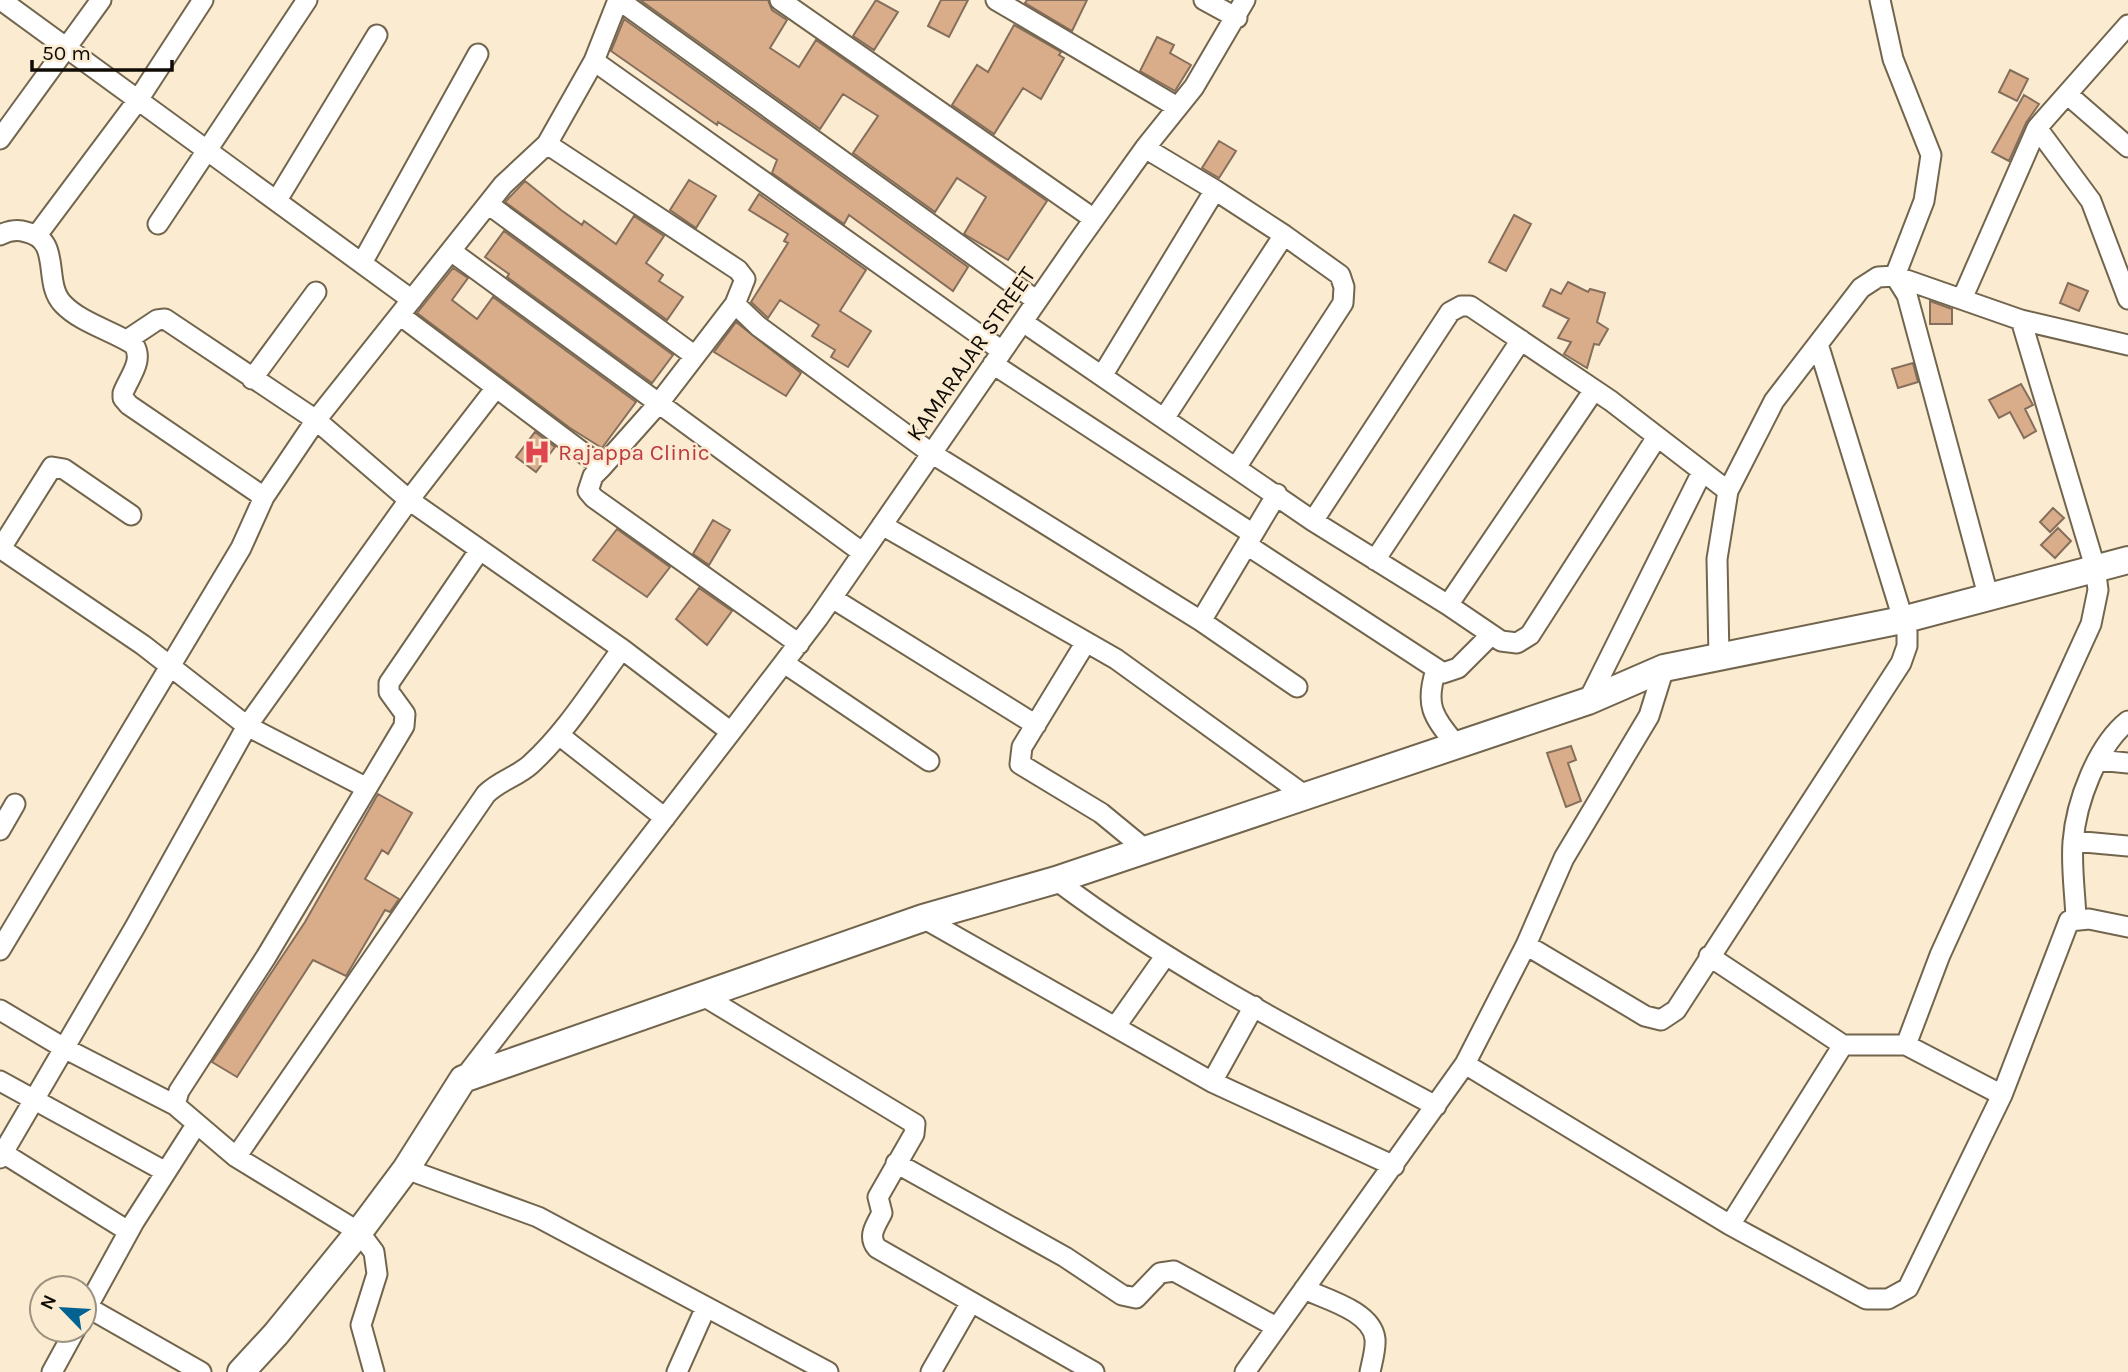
<svg xmlns="http://www.w3.org/2000/svg" width="2128" height="1372" font-family="Karla,sans-serif">
  <style>
    .building { fill: #d9ad8a; stroke: #856e5c; stroke-width: 2 }
    .lines { fill: none; stroke-linecap: round; stroke-linejoin: round }
    .minor-casing { stroke: #72654e; stroke-width: 23 }
    .secondary-casing { stroke: #72654e; stroke-width: 30 }
    .minor { stroke: #fff; stroke-width: 19 }
    .secondary { stroke: #fff; stroke-width: 26 }
    .labels { text-anchor: middle; dominant-baseline: central; stroke-width: 5; stroke-linejoin: round; paint-order: stroke }
    .street-label { font-size: 23px; fill: #100b04; stroke: #fbecd1 }
    .health-label { font-size: 23px; fill: #be3a42; stroke: #fbecd1; text-anchor: start }
  </style>
  <rect width="100%" height="100%" fill="#fbecd1"/>
  <!-- building -->
  <path class="building" d="M 640,0 L 768,0 L 772,10 L 787,20 L 770,48 L 799,67 L 816,40 L 1047,201 L 1008,260 L 964,234 L 986,197 L 957,178 L 935,212 L 853,153 L 878,116 L 843,94 L 820,129 Z
    M 876,0 L 898,12 L 874,50 L 853,36 Z
    M 941,0 L 968,0 L 949,37 L 928,26 Z
    M 1027,0 L 1087,0 L 1072,31 L 1025,3 Z
    M 624,19 L 968,267 L 953,291 L 849,215 L 844,224 L 772,173 L 777,160 L 718,122 L 717,125 L 611,51 Z
    M 1014,25 L 1061,52 L 1059,55 L 1064,58 L 1041,99 L 1023,88 L 994,134 L 952,105 L 977,65 L 988,72 Z
    M 1157,37 L 1174,45 L 1170,53 L 1191,65 L 1175,91 L 1140,71 Z
    M 2010,70 L 2028,79 L 2017,101 L 1999,92 Z
    M 2024,95 L 2039,104 L 2026,123 L 2009,161 L 1992,152 Z
    M 1219,141 L 1236,151 L 1219,178 L 1202,168 Z
    M 689,180 L 716,196 L 696,228 L 670,210 Z
    M 525,181 L 561,210 L 582,225 L 584,221 L 616,244 L 634,216 L 664,236 L 646,263 L 663,275 L 659,281 L 683,297 L 667,320 L 505,202 Z
    M 759,194 L 866,270 L 840,311 L 871,331 L 848,367 L 831,357 L 835,350 L 812,336 L 819,325 L 780,300 L 768,318 L 751,302 L 788,243 L 784,241 L 788,234 L 749,210 Z
    M 1514,215 L 1531,224 L 1506,271 L 1489,262 Z
    M 504,231 L 673,355 L 652,383 L 507,277 L 509,274 L 485,257 Z
    M 453,268 L 468,278 L 452,300 L 477,319 L 493,297 L 636,402 L 602,448 L 570,428 L 417,313 Z
    M 1568,282 L 1588,292 L 1590,289 L 1605,293 L 1597,322 L 1608,329 L 1599,345 L 1594,344 L 1587,368 L 1564,354 L 1571,342 L 1558,338 L 1569,319 L 1543,306 L 1551,289 L 1561,294 Z
    M 2068,283 L 2088,291 L 2079,311 L 2060,303 Z
    M 1930,301 L 1952,309 L 1952,324 L 1930,324 Z
    M 736,322 L 801,373 L 786,396 L 714,352 Z
    M 1913,363 L 1918,382 L 1898,388 L 1892,369 Z
    M 2021,384 L 2033,405 L 2025,409 L 2036,431 L 2024,438 L 2010,412 L 1999,418 L 1989,400 Z
    M 535,432 L 555,447 L 536,472 L 516,457 Z
    M 2053,508 L 2064,518 L 2050,532 L 2040,522 Z
    M 713,520 L 730,530 L 709,565 L 693,554 Z
    M 2058,528 L 2071,541 L 2055,558 L 2041,545 Z
    M 617,529 L 670,567 L 647,597 L 593,560 Z
    M 699,588 L 732,611 L 707,645 L 676,619 Z
    M 1571,746 L 1576,760 L 1568,763 L 1581,801 L 1566,807 L 1547,753 Z
    M 378,794 L 412,813 L 388,854 L 382,850 L 365,879 L 399,899 L 390,912 L 385,910 L 346,976 L 313,960 L 237,1077 L 212,1062 L 305,922 Z"/>
  <g class="lines">
    <defs>
      <path id="minor" d="M 1,0 L 412,300
        M 619,0 L 1037,301
        M 780,0 L 1094,219
        M 996,0 L 1177,107
        M 1204,0 L 1237,18
        M 1880,0 L 1893,59 L 1931,155 L 1924,201 L 1895,276 L 2021,320 L 2095,567 L 2098,590 L 2091,624 L 1940,955 L 1906,1045 L 2002,1095
        M 594,61 L 1002,351
        M 2067,94 L 2128,147
        M 2037,128 L 2128,25
        M 0,139 L 101,0
        M 547,144 L 738,270 L 745,279 L 735,304 L 758,326 L 931,453 L 1201,621 L 1277,494
        M 1215,190 L 1284,235
        M 277,200 L 377,35
        M 488,204 L 695,356
        M 158,224 L 307,0
        M 0,235 C 8,231 17,229 26,232 C 63,240 42,283 63,304 C 81,323 113,331 134,345 C 144,361 129,377 123,393 L 123,398 L 129,405 L 264,497 L 241,548 L 0,950
        M 37,235 L 138,100 L 203,0
        M 451,251 L 863,553
        M 362,263 L 478,54
        M 1962,299 L 2037,128 L 2091,201 L 2128,299
        M 401,316 L 602,467 L 593,476 L 588,491 L 594,498 L 799,644
        M 2021,320 L 2128,345
        M 1023,322 L 1313,521 L 1450,312 L 1461,306 L 1470,306 L 1611,401 L 1728,491 L 1717,559 L 1719,657
        M 127,340 L 157,320 L 165,319 L 316,420 L 264,497
        M 993,364 L 1253,534
        M 1102,376 L 1215,190 L 1145,148
        M 252,379 L 316,292
        M 1165,417 L 1284,235 L 1340,275 L 1344,287 L 1343,303 L 1237,466
        M 602,467 L 659,403 L 735,304
        M 1728,491 L 1774,401 L 1861,288 L 1878,277 L 1895,276 L 1907,295 L 1989,599
        M 1313,521 L 1448,605 L 1594,390
        M 882,525 L 1116,659 L 1307,797
        M 1247,545 L 1443,673 L 1458,668 L 1491,635
        M 0,548 L 143,645 L 247,726 L 367,788
        M 1,548 L 52,467 L 64,469 L 131,515
        M 1375,560 L 1521,340
        M 832,598 L 1036,725
        M 1448,605 L 1501,641 L 1517,643 L 1530,635 L 1657,437
        M 1201,621 L 1297,687
        M 1086,642 L 1022,747 L 1020,764 L 1101,813 L 1146,850
        M 784,663 L 929,761
        M 1436,670 C 1424,707 1434,717 1457,746
        M 1588,701 L 1702,472
        M 731,732 L 818,618 L 1077,243 L 1145,148 L 1194,87 L 1245,0
        M 559,735 L 665,818
        M 2098,760 L 2128,763
        M 0,830 L 15,804
        M 2073,841 L 2128,846
        M 1056,880 C 1174,969 1307,1037 1436,1106
        M 923,918 L 1212,1082 L 1394,1166
        M 2076,918 C 2075,893 2071,866 2073,842 C 2076,802 2097,746 2128,721
        M 1526,945 L 1645,1016 L 1661,1020 L 1676,1010 L 1901,663 L 1907,646 L 1907,632 L 1818,344
        M 1709,956 L 1843,1045 L 1906,1045
        M 702,995 L 915,1124 L 914,1134 L 878,1197 L 882,1213 C 876,1225 867,1236 877,1248 L 1094,1372
        M 0,1010 L 64,1048 L 175,1105
        M 1116,1026 L 1166,955
        M 1465,1064 L 1526,945 L 1564,858 L 1649,716 L 1664,668
        M 464,1078 L 731,732 L 622,649 L 409,500 L 316,420 L 503,185 L 547,144 L 594,61 L 618,0
        M 0,1081 L 166,1172
        M 1212,1082 L 1254,1006
        M 3,1153 L 128,1231
        M 236,1157 L 486,794 C 500,780 517,777 531,764 C 567,731 593,688 622,649
        M 0,1158 L 135,927 L 247,726 L 409,500 L 495,389
        M 896,1163 L 1065,1257 L 1122,1295 L 1136,1298 L 1160,1273 L 1174,1271 L 1276,1327
        M 406,1169 L 538,1217 L 828,1372
        M 1730,1225 L 1843,1045
        M 1304,1289 C 1325,1299 1372,1311 1375,1339 C 1376,1349 1372,1362 1370,1372
        M 87,1307 L 201,1372
        M 84,1313 L 134,1222 L 196,1125
        M 52,1372 L 75,1330
        M 374,1372 L 361,1325 L 377,1274 L 374,1252 L 359,1232 L 236,1157 L 175,1105 L 179,1091 L 266,957 L 404,726 L 405,714 L 389,692 L 389,683 L 479,551
        M 677,1372 L 706,1307
        M 931,1372 L 970,1304
        M 1245,1372 L 1465,1064 L 1730,1225 L 1866,1299 L 1888,1299 L 1908,1288 L 2002,1095 L 2069,921 L 2089,919 L 2128,927"/>
      <path id="secondary" d="M 241,1372 L 276,1334 L 359,1232 L 406,1169 L 463,1079 L 923,918 L 1056,880 L 1588,701 L 1664,668 L 1902,620 L 2128,560"/>
    </defs>
    <!-- minor casing -->
    <use href="#minor" class="minor-casing"/>
    <!-- secondary casing -->
    <use href="#secondary" class="secondary-casing"/>
    <!-- minor -->
    <use href="#minor" class="minor"/>
    <!-- secondary -->
    <use href="#secondary" class="secondary"/>
  </g>
  <!-- icons -->
  <defs>
    <symbol id="hospital-bare" viewBox="-9 -9 18 18"><path d="M-5-5h3v3.5h4V-5h3V5h-3V1.5h-4V5h-3Z" fill="#e0444e" stroke="#fbecd1" stroke-width="2.5" paint-order="stroke"/></symbol>
  </defs>
  <g fill-rule="evenodd">
    <use href="#hospital-bare" x="518" y="433" width="38" height="38"/>
  </g>
  <g class="labels">
    <!-- street labels -->
    <g class="street-label">
      <text transform="translate(971 354) rotate(-55)">KAMARAJAR STREET</text>
    </g>
    <!-- health labels -->
    <g class="health-label">
      <text x="558" y="452">Rajappa Clinic</text>
    </g>
  </g>
  <!-- north arrow -->
  <g transform="translate(63 1309) rotate(295)"><circle r="33" fill="#fbecd1" stroke="#9d927f" stroke-width="2"/>
  <path d="M0-5L12 26L0 18L-12 26Z" fill="#026392"/>
  <text y="-10" font-size="19" font-weight="bold" text-anchor="middle" fill="#100b04">N</text>
  </g>
  <!-- scale -->
  <path d="M32 60v10h140v-10" fill="none" stroke="#100b04" stroke-width="3.5"/>
  <text x="42" y="60" font-size="21" fill="#100b04" stroke="#fbecd1" stroke-width="5" paint-order="stroke">50 m</text>
</svg>
